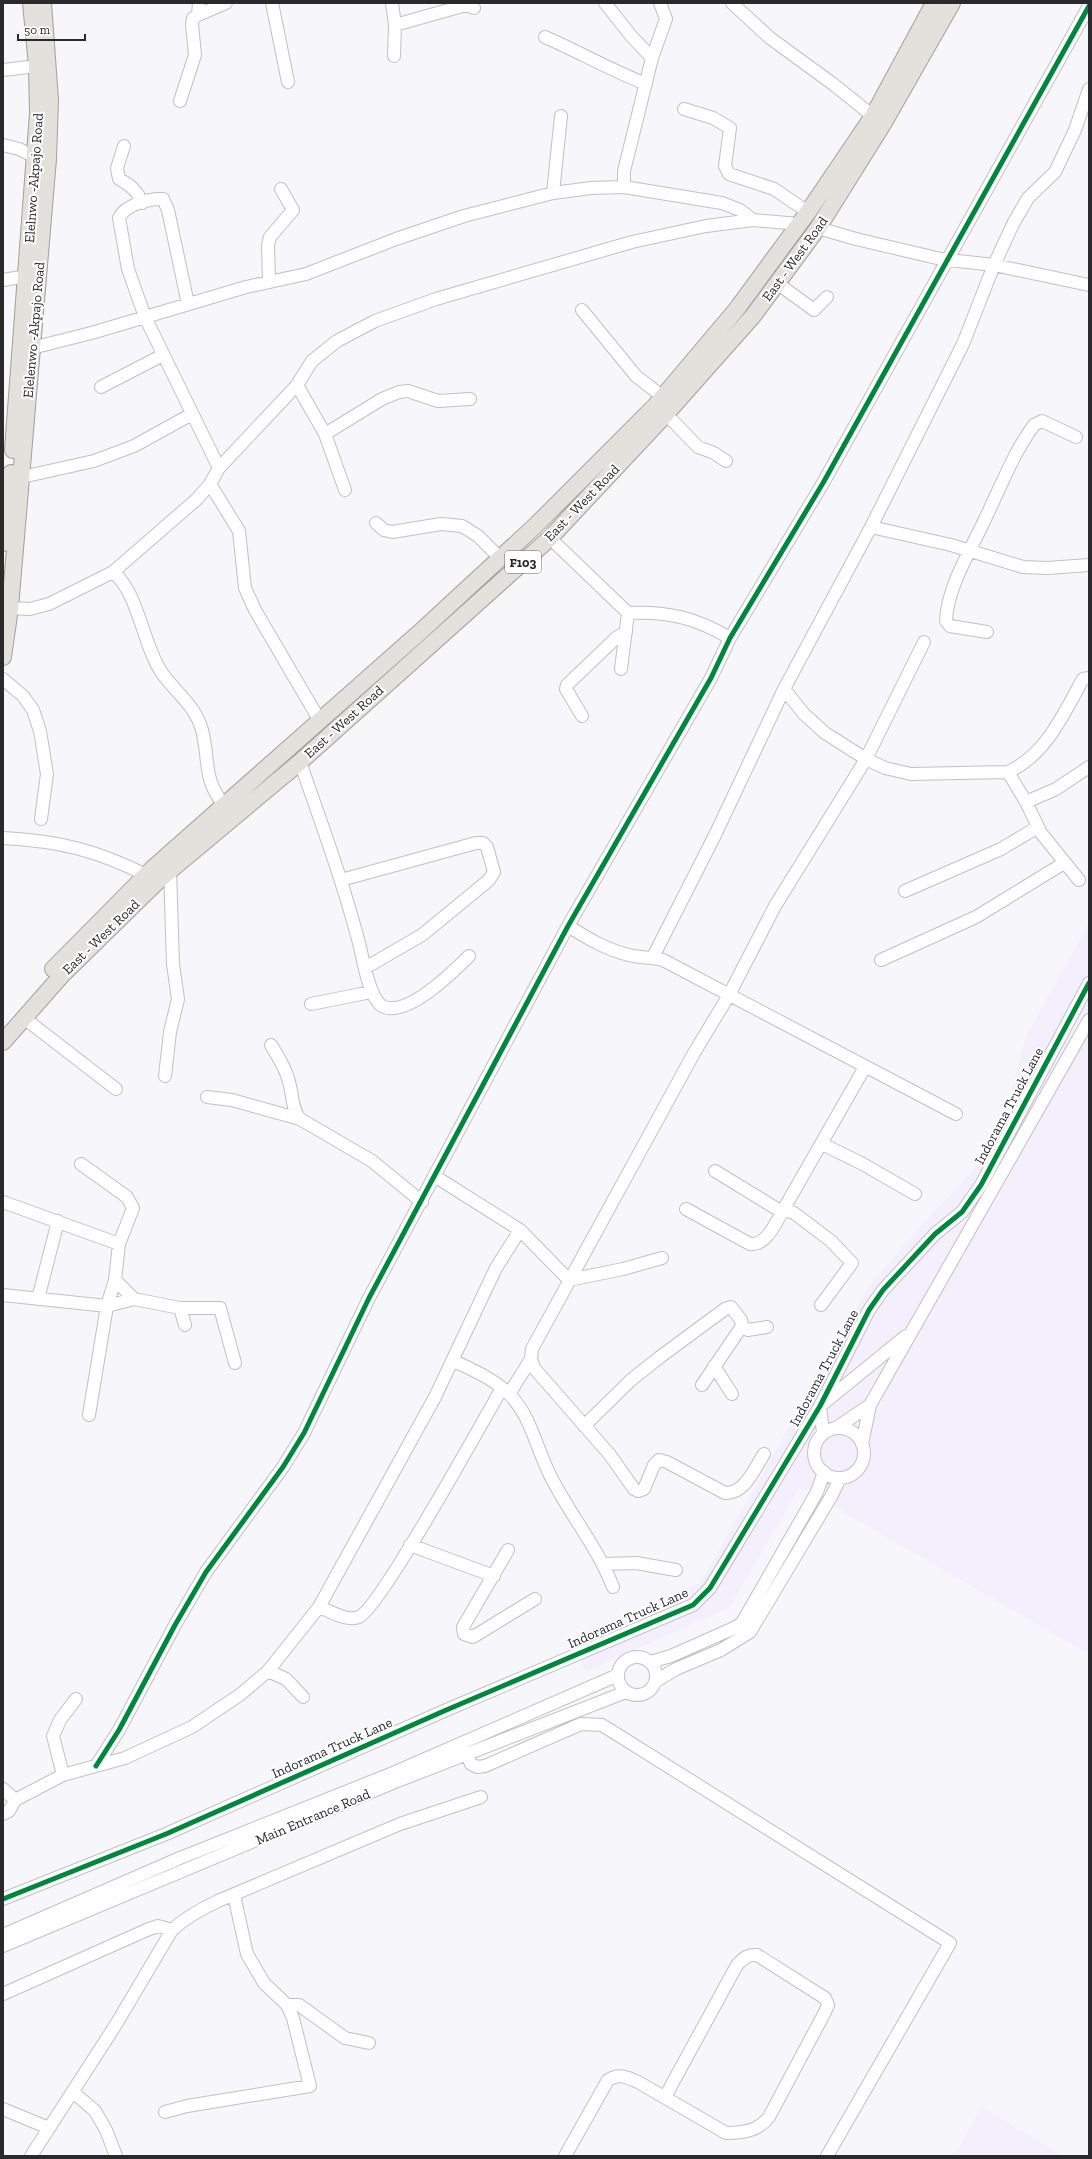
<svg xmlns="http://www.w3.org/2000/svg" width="1092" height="2159" font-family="'Zilla Slab',serif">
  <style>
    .industrial { fill: #f4effc }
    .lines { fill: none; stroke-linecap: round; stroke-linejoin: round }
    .minor-casing { stroke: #c1c1c5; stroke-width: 14 }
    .major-casing { stroke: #a4a096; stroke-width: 18 }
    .minor { stroke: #fefefe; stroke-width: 12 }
    .major { stroke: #e3e1db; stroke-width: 16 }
    .cycleway-casing { stroke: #fff; stroke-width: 8 }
    .cycleway { stroke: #00873e; stroke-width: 5 }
    .labels { text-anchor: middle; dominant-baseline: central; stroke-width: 4; stroke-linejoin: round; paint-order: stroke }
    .shield { fill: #fff; stroke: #6a6a6c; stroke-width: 1 }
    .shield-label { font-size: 13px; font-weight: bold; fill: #2a2a2d }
    .street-label { font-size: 14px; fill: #2a2a2d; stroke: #fff }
  </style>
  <rect width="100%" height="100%" fill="#f7f7fb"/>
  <!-- industrial -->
  <path class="industrial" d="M 1089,923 L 1089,1654 L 800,1487 L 730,1607 L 586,1672 L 570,1638 L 700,1583 L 869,1286 L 915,1232 L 997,1145 L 1026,1036 Z
    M 981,2107 L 1063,2156 L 954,2156 Z"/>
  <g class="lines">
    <defs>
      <path id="minor" d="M 272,3 L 288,82
        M 392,3 L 395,25 L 394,56
        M 605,3 L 632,37 L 652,58
        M 732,3 L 770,38 L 833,84 L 873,116
        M 198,15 L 226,3
        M 395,25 L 466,5 L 474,8
        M 545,37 C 579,52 611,70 646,84
        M 3,70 L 37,66
        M 180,101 L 195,55 L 192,24 L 193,18 L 198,15 L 199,3
        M 684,109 L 713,118 L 730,128 L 725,166 L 729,174 L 774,189 L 808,212
        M 3,145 L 19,149 L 35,157 L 41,158
        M 124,146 L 117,168 L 119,179 C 130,185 138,191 142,203
        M 624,187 L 624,171 L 652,58 L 666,19 L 660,3
        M 553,193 L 561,116
        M 818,228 L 856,239 L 941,259 L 994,265 L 1089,285
        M 3,280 L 27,276
        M 269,282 L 268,245 L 270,237 L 293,210 L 281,189
        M 777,283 L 814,310 L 827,297
        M 188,304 L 168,210 L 163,199 C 149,198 125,205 119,218 L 128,269 L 145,317 L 219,468
        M 582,310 L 636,376 L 663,397
        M 32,348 L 95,332 L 246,287 L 306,274 L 396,239 L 464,216 L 553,193 L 591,188 L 624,187 L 722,203 L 740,210 L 753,220
        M 297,385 L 325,434 L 345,490
        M 101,387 L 163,355
        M 666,414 L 698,447 L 714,453 L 726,461
        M 325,434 L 382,399 L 399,392 L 408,391 L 438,401 L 470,399
        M 22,477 L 94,461 L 134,446 L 192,414
        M 210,484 L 239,531 L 245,588 L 255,610 L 320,721
        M 376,523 L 384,530 L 392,532 L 441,524 L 462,526 L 478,536 L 500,558
        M 871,527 L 951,545 L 1023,567 L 1048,568 L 1089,565
        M 550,538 L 628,613 C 668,611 696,618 730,638
        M 113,572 C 139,593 143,646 162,673 C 176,693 195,705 202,730 C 210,760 202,778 224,805
        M 10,608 L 30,609 L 49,604 L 113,572 L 197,499 L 210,484 L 219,468 L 297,385 L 312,361 L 337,341 L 375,321 L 436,299 L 632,242 L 706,226 L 753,220 L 799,224
        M 987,632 L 950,626 L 946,621 C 947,587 972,548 986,517 C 1001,486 1014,452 1034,425 L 1042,421 L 1076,437
        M 621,669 L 628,613
        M 3,679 L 23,696 L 33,710 L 40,731 L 47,774 L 41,819
        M 784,689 L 804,714 L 825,733 L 866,759 L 885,768 L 911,774 L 1008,772 C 1046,755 1064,713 1083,679 L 1089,678
        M 582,716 L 566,689 L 567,685 L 616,638 L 626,632
        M 300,762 C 321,822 343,882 359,943 C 363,958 369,1001 384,1007 C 409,1016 453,972 469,956
        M 1008,772 L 1026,802 L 1041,833 L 1079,880
        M 1026,802 L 1056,789 L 1089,767
        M 3,838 C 59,841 96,850 146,875
        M 341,880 L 476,843 L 483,843 L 487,847 L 494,872 L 489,880 L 422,935 L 365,968
        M 905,891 L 1001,849 L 1038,827
        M 568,926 C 587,938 607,950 629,955 C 640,958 652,957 663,960 L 956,1114
        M 653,957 L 716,833 L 784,689 L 871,527 L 963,344 L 994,265 L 1013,224 L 1028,198 L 1055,172 L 1075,130 L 1089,89
        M 881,960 L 976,917 L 1064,863
        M 311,1004 L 371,992
        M 24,1018 L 116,1089
        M 271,1045 C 279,1058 287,1071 290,1086 C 293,1098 292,1109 300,1119 L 372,1161 L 422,1202
        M 165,1076 L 170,1032 L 178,999 L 173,964 L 170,870
        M 207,1097 L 232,1100 L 300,1119
        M 822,1144 L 861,1163 L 915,1194
        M 81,1164 L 127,1197 L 133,1208 L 119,1244 L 115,1280 L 107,1306 L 89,1415
        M 715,1171 L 782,1212 L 788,1211 L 794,1213 L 831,1241 L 852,1263 L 821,1305
        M 436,1177 L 520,1230 L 569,1280
        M 3,1202 L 119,1244
        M 686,1209 L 750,1244 C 766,1246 775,1224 782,1212 L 865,1067
        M 115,1280 L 134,1299 L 180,1308 L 185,1325
        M 569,1280 L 623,1269 L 662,1258
        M 3,1295 L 107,1306 L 134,1299
        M 38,1299 L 58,1221
        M 180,1308 L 220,1308 L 235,1363
        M 742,1326 L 748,1330 L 767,1327
        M 454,1361 C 473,1370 492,1378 508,1393 C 532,1416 537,1452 552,1479 C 571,1516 598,1548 613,1587
        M 714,1366 L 732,1394
        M 509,1394 L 531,1359
        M 584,1426 L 631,1380 L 660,1357 L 725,1309 L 731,1307 L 741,1320 L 742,1326 L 702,1385
        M 836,1428 L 870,1405
        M814 1453a25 25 0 1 1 50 0a25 25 0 1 1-50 0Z
        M 823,1433 L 820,1406 L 906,1336
        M 862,1444 L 870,1405 L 1089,1020
        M 764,1454 C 754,1469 745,1494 725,1493 L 667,1462 L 659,1460 L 654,1465 L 644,1489 L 638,1491 L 634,1489 L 610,1455 L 534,1368 L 531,1359 L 532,1349 L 694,1053 L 729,995 L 775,906 L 866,759 L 924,642
        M 410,1545 L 494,1576
        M 508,1550 L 463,1627 L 464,1634 L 473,1637 L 535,1599
        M 604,1564 L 636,1563 L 676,1570
        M 319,1607 C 330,1611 347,1622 359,1617 C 380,1608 483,1421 502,1388
        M618 1676a19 19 0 1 1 38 0a19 19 0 1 1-38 0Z
        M 650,1662 L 671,1656 L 734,1628 L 742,1623 L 817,1492 L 824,1472
        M 268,1671 L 286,1679 L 303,1697
        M 656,1681 L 676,1669 L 721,1650 L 750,1632 L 832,1495 L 840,1478
        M 462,1743 L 471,1764 L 477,1767 L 485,1766 L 581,1724 L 602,1725 L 950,1943 L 827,2156
        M 96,1766 L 119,1730 L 175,1625 L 206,1572 L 283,1467 L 304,1433 L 369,1298 L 568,926 L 711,678 L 730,638 L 823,483 L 1089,6
        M 63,1775 L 53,1736 L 60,1720 L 76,1699
        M 3,1789 L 15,1800
        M 3,1814 L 9,1811 L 15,1800 L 63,1775 L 125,1758 L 192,1727 L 241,1694 L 268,1671 L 319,1607 L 435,1397 L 496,1268 L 520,1230
        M 3,1899 L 166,1834 L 444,1711 L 693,1605 L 710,1588 L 730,1555 L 820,1406 L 869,1310 L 883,1290 L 935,1234 L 962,1212 L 981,1185 L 1089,983
        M 3,1935 L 180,1858 L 393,1773 L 618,1675
        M 3,1946 L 395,1782 L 626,1692
        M 3,1994 L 149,1929 L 158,1926 L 172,1930
        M 287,2005 L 299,2005 L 345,2038 L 369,2043
        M 73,2092 L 95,2111 L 106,2130 L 116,2156
        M 3,2109 L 49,2128
        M 165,2112 L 187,2106 L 310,2086 L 293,2018 L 287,2005 L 264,1983 L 247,1954 L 234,1895
        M 31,2156 L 115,2026 L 172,1930 C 186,1917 201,1909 218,1901 L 400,1824 L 481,1797
        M 565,2156 L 608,2080 C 619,2073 627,2077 638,2082 L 726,2133 C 743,2133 758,2131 769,2117 L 825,2012 L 828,2005 L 825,1998 L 757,1955 C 747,1954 743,1959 737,1965 L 665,2097"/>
      <path id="major" d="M 13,450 L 38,113 L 37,66 L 31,3
        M 3,543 L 11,473
        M 3,657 L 10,608 L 48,159 L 50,100 L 43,3
        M 53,969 L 152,869 L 419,633 L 535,526 L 655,406 L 736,310 L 808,212 L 873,116 L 934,3
        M 3,1042 L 62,975 L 161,878 L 300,762 L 550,538 L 666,414 L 753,316 L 818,228 L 883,124 L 952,3"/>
    </defs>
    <!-- minor casing -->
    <use href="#minor" class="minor-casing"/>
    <!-- major casing -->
    <use href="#major" class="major-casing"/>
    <!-- minor -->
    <use href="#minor" class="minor"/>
    <!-- major -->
    <use href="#major" class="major"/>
    <defs>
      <path id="cycleway" d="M 96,1766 L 119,1730 L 175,1625 L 206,1572 L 283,1467 L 304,1433 L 369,1298 L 568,926 L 711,678 L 730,638 L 823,483 L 1089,6
        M 3,1899 L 166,1834 L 444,1711 L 693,1605 L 710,1588 L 730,1555 L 820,1406 L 869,1310 L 883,1290 L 935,1234 L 962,1212 L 981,1185 L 1089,983"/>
    </defs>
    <!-- cycleway casing -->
    <use href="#cycleway" class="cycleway-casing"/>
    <!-- cycleway -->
    <use href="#cycleway" class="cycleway"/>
  </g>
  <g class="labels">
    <!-- shield labels -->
    <rect class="shield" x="505" y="551" width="36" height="22" rx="3"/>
    <g class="shield-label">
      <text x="523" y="562">F103</text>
    </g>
    <!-- street labels -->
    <g class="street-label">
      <text transform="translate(34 178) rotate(-86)">Elelnwo -Akpajo Road</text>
      <text transform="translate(795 259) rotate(-54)">East - West Road</text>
      <text transform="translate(34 330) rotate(-85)">Elelenwo -Akpajo Road</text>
      <text transform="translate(582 503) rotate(-46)">East - West Road</text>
      <text transform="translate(344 722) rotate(-42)">East - West Road</text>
      <text transform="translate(101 937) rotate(-44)">East - West Road</text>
      <text transform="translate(1009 1106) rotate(-62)">Indorama Truck Lane</text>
      <text transform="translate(824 1368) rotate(-62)">Indorama Truck Lane</text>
      <text transform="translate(628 1618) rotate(-24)">Indorama Truck Lane</text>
      <text transform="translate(332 1748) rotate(-24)">Indorama Truck Lane</text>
      <text transform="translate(313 1817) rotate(-23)">Main Entrance Road</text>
    </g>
  </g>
  <!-- border -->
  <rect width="1092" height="2159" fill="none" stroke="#2a2a2d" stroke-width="8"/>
  <!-- scale -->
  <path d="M18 34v6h67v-6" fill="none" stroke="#2a2a2d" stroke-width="2"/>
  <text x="24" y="34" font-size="12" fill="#2a2a2d" stroke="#ffffff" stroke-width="3" paint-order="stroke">50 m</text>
</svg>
